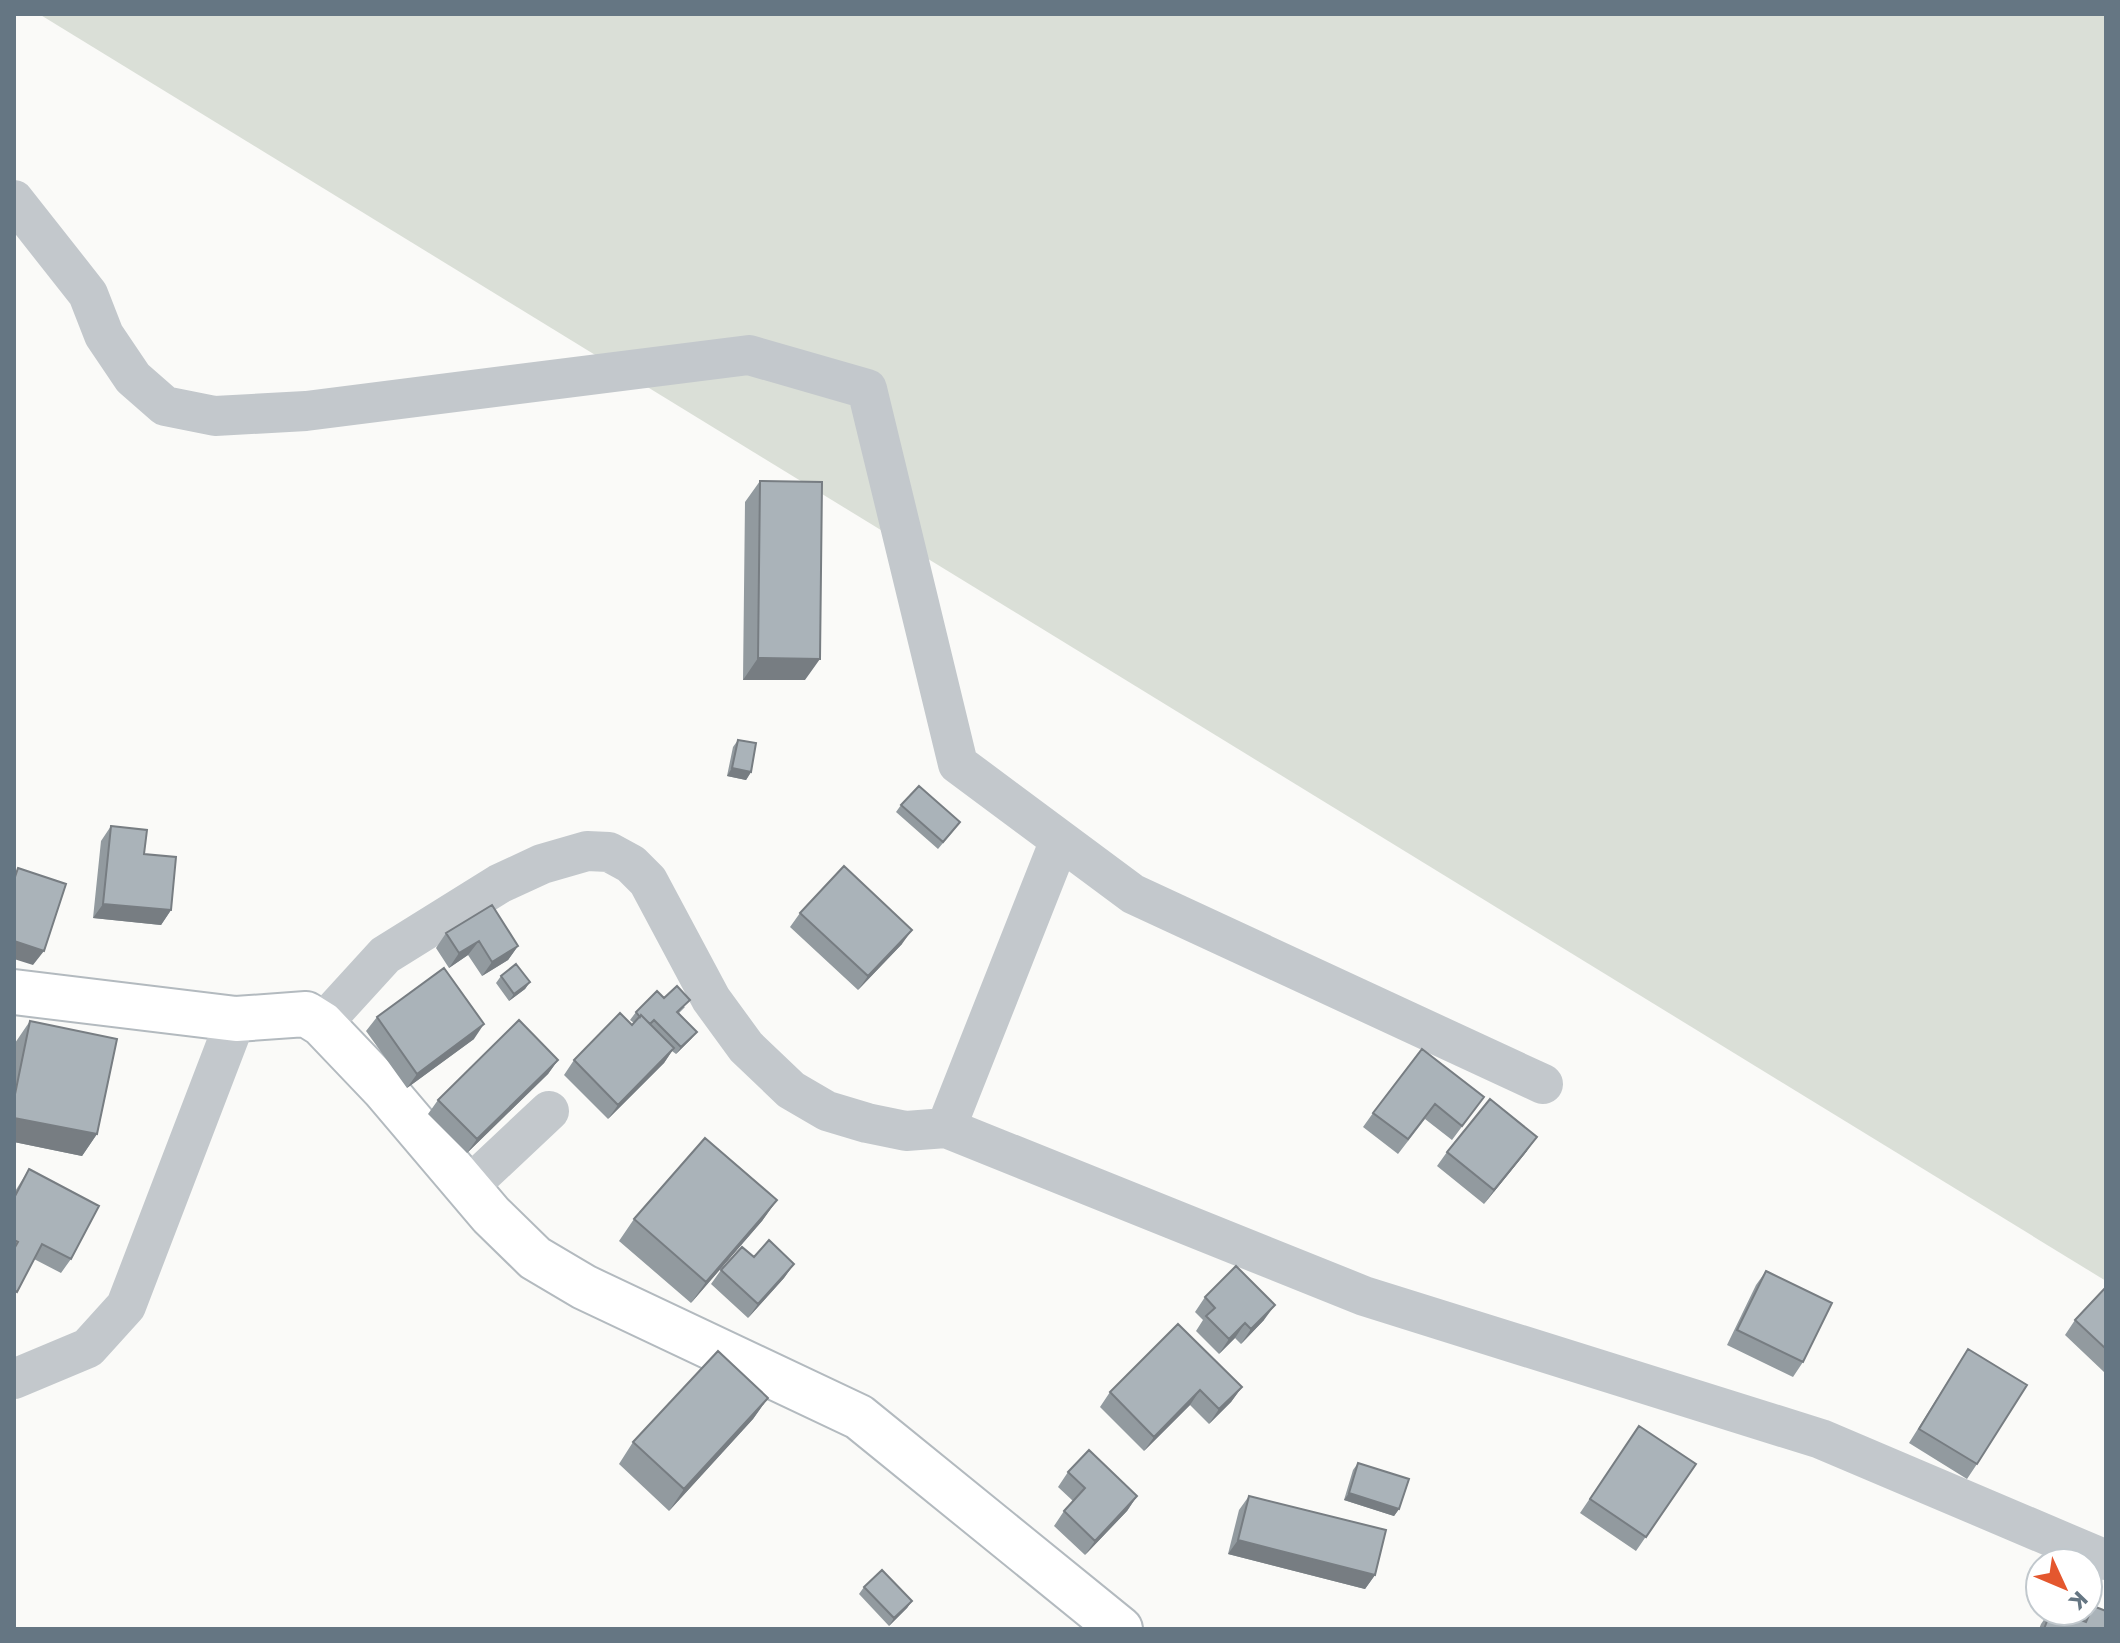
<svg xmlns="http://www.w3.org/2000/svg" width="2120" height="1643" font-family="Poppins,sans-serif">
  <style>
    .green { fill: #dadfd7 }
    .lines { fill: none; stroke-linecap: round; stroke-linejoin: round }
    .secondary-casing { stroke: #b3babf; stroke-width: 48 }
    .street { stroke: #c3c8cc; stroke-width: 40 }
    .secondary { stroke: #fff; stroke-width: 44 }
    .wall { fill: #929a9f }
    .shaded-wall { fill: #777d82 }
    .building { fill: #aab3b9; stroke: #777d82; stroke-width: 2 }
  </style>
  <rect width="100%" height="100%" fill="#fafaf8"/>
  <!-- green -->
  <path class="green" d="M 39,14 L 2106,14 L 2106,1281 Z"/>
  <g class="lines">
    <defs>
      <path id="secondary" d="M 14,992 L 236,1019 L 306,1014 L 322,1024 L 384,1089 L 491,1215 L 535,1258 L 584,1287 L 859,1417 L 1120,1629"/>
    </defs>
    <!-- secondary casing -->
    <use href="#secondary" class="secondary-casing"/>
    <!-- street -->
    <path class="street" d="M 14,200 L 88,294 L 104,335 L 133,378 L 165,406 L 215,416 L 306,411 L 749,355 L 867,389 L 958,764 L 1133,894 L 1543,1084
      M 322,1024 L 385,955 L 499,884 L 542,864 L 587,851 L 609,852 L 631,864 L 648,881 L 711,999 L 746,1047 L 791,1090 L 827,1111 L 867,1123 L 906,1131 L 946,1128 L 1364,1296 L 1821,1439 L 2106,1560
      M 946,1128 L 1060,840
      M 467,1188 L 549,1111
      M 14,1379 L 88,1348 L 126,1306 L 236,1019"/>
    <!-- secondary -->
    <use href="#secondary" class="secondary"/>
  </g>
  <!-- wall -->
  <path class="wall" d="M 760,481 L 805,680 L 743,680 L 745,502 Z
    M 738,740 L 751,772 L 746,780 L 727,776 L 733,747 Z
    M 901,805 L 954,830 L 938,849 L 896,812 Z
    M 111,826 L 144,854 L 171,910 L 161,925 L 93,918 L 101,841 Z
    M 800,913 L 902,944 L 858,990 L 790,927 Z
    M 446,933 L 518,946 L 508,960 L 482,976 L 468,955 L 449,968 L 436,948 Z
    M 501,976 L 530,982 L 525,989 L 509,1001 L 496,983 Z
    M 664,998 L 685,1007 L 679,1013 L 697,1032 L 691,1039 L 676,1054 L 672,1051 L 664,1063 L 608,1119 L 564,1075 L 574,1060 L 634,1023 L 630,1020 L 636,1012 Z
    M 377,1017 L 474,1039 L 407,1088 L 366,1031 Z
    M 30,1021 L 97,1134 L 82,1156 L 14,1142 L 14,1047 L 15,1043 Z
    M 558,1060 L 548,1074 L 467,1153 L 428,1114 L 438,1100 Z
    M 1484,1097 L 1452,1140 L 1425,1119 L 1398,1154 L 1363,1127 L 1373,1113 Z
    M 1527,1151 L 1484,1204 L 1437,1166 L 1447,1152 Z
    M 29,1169 L 71,1259 L 61,1273 L 34,1259 L 14,1297 L 14,1193 Z
    M 777,1200 L 762,1221 L 691,1303 L 619,1241 L 634,1219 Z
    M 754,1257 L 794,1264 L 784,1278 L 748,1318 L 711,1284 L 721,1270 Z
    M 1766,1271 L 1803,1362 L 1793,1377 L 1727,1345 L 1756,1285 Z
    M 2106,1287 L 2106,1370 L 2104,1372 L 2065,1335 L 2075,1320 Z
    M 1205,1297 L 1264,1320 L 1241,1344 L 1235,1338 L 1219,1354 L 1196,1331 L 1203,1320 L 1195,1312 Z
    M 1968,1349 L 1977,1464 L 1967,1479 L 1909,1443 Z
    M 1242,1387 L 1231,1402 L 1209,1424 L 1190,1405 L 1144,1451 L 1100,1407 L 1110,1392 Z
    M 768,1398 L 753,1419 L 669,1511 L 619,1464 L 633,1442 Z
    M 1639,1426 L 1696,1464 L 1636,1551 L 1580,1513 Z
    M 1358,1463 L 1399,1509 L 1394,1516 L 1344,1500 L 1353,1470 Z
    M 1068,1472 L 1137,1496 L 1127,1511 L 1085,1555 L 1054,1526 L 1064,1511 L 1073,1501 L 1058,1487 Z
    M 1249,1496 L 1375,1575 L 1365,1589 L 1228,1554 L 1239,1510 Z
    M 864,1587 L 912,1601 L 907,1608 L 889,1626 L 859,1594 Z
    M 2093,1606 L 2106,1629 L 2039,1629 L 2041,1624 L 2050,1611 L 2083,1621 Z"/>
  <!-- shaded-wall -->
  <path class="shaded-wall" d="M 758,658 L 820,659 L 805,680 L 743,680 Z
    M 732,768 L 751,772 L 746,780 L 727,776 Z
    M 103,904 L 171,910 L 161,925 L 93,918 Z
    M 912,930 L 902,944 L 858,990 L 868,976 Z
    M 14,941 L 44,951 L 33,965 L 14,959 Z
    M 479,941 L 468,955 L 449,968 L 459,953 Z
    M 518,946 L 508,960 L 482,976 L 492,962 Z
    M 530,982 L 525,989 L 509,1001 L 514,994 Z
    M 484,1024 L 474,1039 L 407,1088 L 417,1074 Z
    M 697,1032 L 691,1039 L 676,1054 L 681,1047 Z
    M 674,1048 L 664,1063 L 608,1119 L 618,1105 Z
    M 558,1060 L 548,1074 L 467,1153 L 477,1139 Z
    M 14,1118 L 97,1134 L 82,1156 L 14,1142 Z
    M 1537,1137 L 1527,1151 L 1484,1204 L 1494,1190 Z
    M 777,1200 L 762,1221 L 691,1303 L 706,1282 Z
    M 794,1264 L 784,1278 L 748,1318 L 758,1304 Z
    M 1275,1305 L 1264,1320 L 1241,1344 L 1251,1329 Z
    M 1245,1323 L 1235,1338 L 1219,1354 L 1229,1339 Z
    M 1242,1387 L 1231,1402 L 1209,1424 L 1219,1409 Z
    M 1200,1390 L 1190,1405 L 1144,1451 L 1154,1437 Z
    M 768,1398 L 753,1419 L 669,1511 L 684,1489 Z
    M 1349,1493 L 1399,1509 L 1394,1516 L 1344,1500 Z
    M 1137,1496 L 1127,1511 L 1085,1555 L 1095,1541 Z
    M 1238,1540 L 1375,1575 L 1365,1589 L 1228,1554 Z
    M 912,1601 L 907,1608 L 889,1626 L 894,1618 Z"/>
  <!-- building -->
  <path class="building" d="M 760,481 L 822,482 L 820,659 L 758,658 Z
    M 738,740 L 756,743 L 751,772 L 732,768 Z
    M 919,786 L 960,822 L 943,842 L 901,805 Z
    M 111,826 L 147,830 L 144,854 L 176,857 L 171,910 L 103,904 Z
    M 844,866 L 912,930 L 868,976 L 800,913 Z
    M 18,868 L 66,884 L 44,951 L 14,941 L 14,880 Z
    M 492,905 L 518,946 L 492,962 L 479,941 L 459,953 L 446,933 Z
    M 516,964 L 530,982 L 514,994 L 501,976 Z
    M 444,968 L 484,1024 L 417,1074 L 377,1017 Z
    M 677,986 L 690,1000 L 677,1012 L 697,1032 L 681,1047 L 654,1020 L 650,1024 L 641,1015 L 640,1017 L 636,1012 L 657,991 L 664,998 Z
    M 620,1013 L 632,1025 L 641,1015 L 674,1048 L 618,1105 L 574,1060 Z
    M 519,1020 L 558,1060 L 477,1139 L 438,1100 Z
    M 30,1021 L 117,1039 L 97,1134 L 14,1118 L 14,1099 Z
    M 1422,1049 L 1484,1097 L 1462,1126 L 1435,1104 L 1408,1139 L 1373,1113 Z
    M 1490,1099 L 1537,1137 L 1494,1190 L 1447,1152 Z
    M 705,1138 L 777,1200 L 706,1282 L 634,1219 Z
    M 29,1169 L 99,1206 L 71,1259 L 42,1244 L 17,1292 L 14,1290 L 14,1249 L 18,1242 L 14,1240 L 14,1198 Z
    M 769,1240 L 794,1264 L 758,1304 L 721,1270 L 742,1247 L 754,1257 Z
    M 1236,1266 L 1275,1305 L 1251,1329 L 1245,1323 L 1229,1339 L 1206,1316 L 1215,1308 L 1205,1297 Z
    M 1766,1271 L 1832,1303 L 1803,1362 L 1737,1330 Z
    M 2106,1287 L 2106,1349 L 2075,1320 Z
    M 1178,1324 L 1242,1387 L 1219,1409 L 1200,1390 L 1154,1437 L 1110,1392 Z
    M 1968,1349 L 2027,1385 L 1977,1464 L 1919,1429 Z
    M 718,1351 L 768,1398 L 684,1489 L 633,1442 Z
    M 1639,1426 L 1696,1464 L 1646,1537 L 1590,1499 Z
    M 1089,1450 L 1137,1496 L 1095,1541 L 1064,1511 L 1085,1488 L 1068,1472 Z
    M 1358,1463 L 1409,1479 L 1399,1509 L 1349,1493 Z
    M 1249,1496 L 1386,1530 L 1375,1575 L 1238,1540 Z
    M 882,1570 L 912,1601 L 894,1618 L 864,1587 Z
    M 2093,1606 L 2106,1611 L 2106,1629 L 2044,1629 L 2051,1611 L 2056,1611 L 2086,1622 Z"/>
  <!-- border -->
  <rect width="2120" height="1643" fill="none" stroke="#657683" stroke-width="32"/>
  <!-- north arrow -->
  <g transform="translate(2064 1587) rotate(134)"><circle r="38" fill="#ffffff" stroke="#c1c8cd" stroke-width="2"/>
  <path d="M0-6L14 30L0 20L-14 30Z" fill="#e4572e"/>
  <text y="-12" font-size="22" font-weight="bold" text-anchor="middle" fill="#657683">K</text>
  </g>
</svg>
